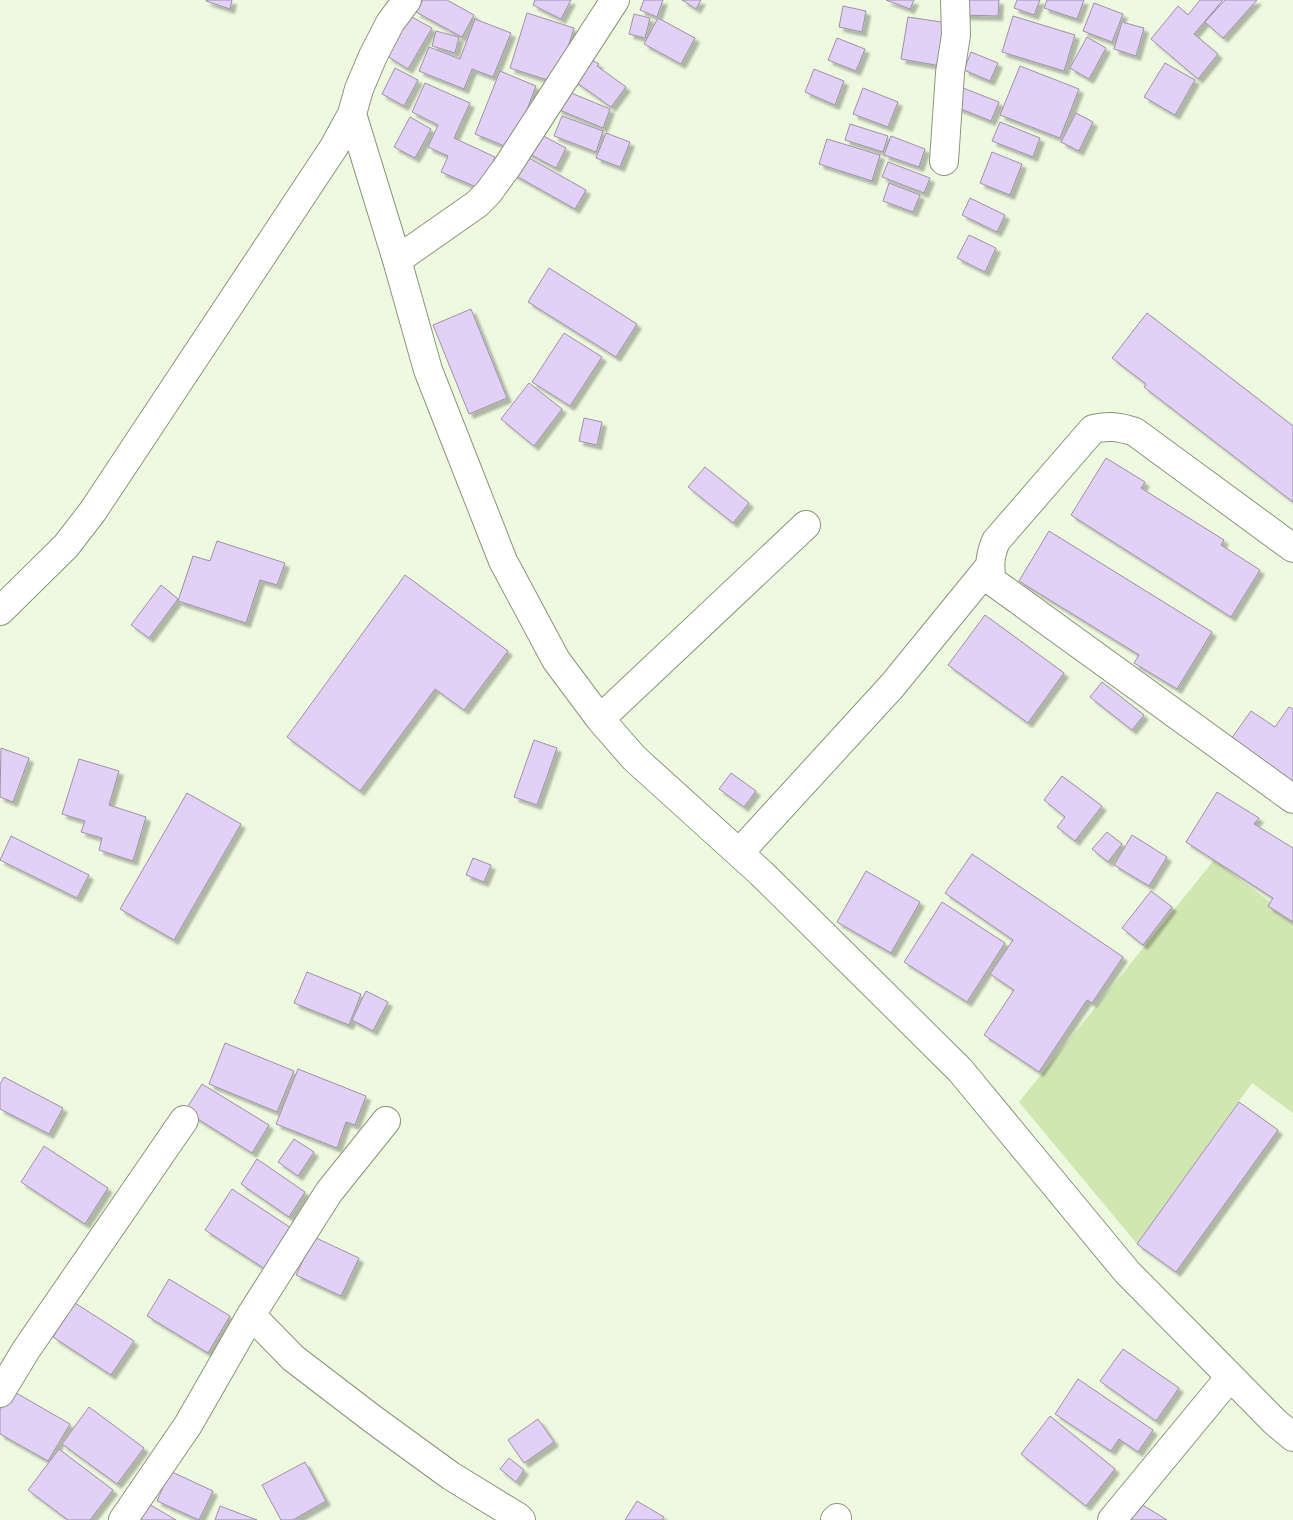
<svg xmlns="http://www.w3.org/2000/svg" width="1293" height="1520" font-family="Commissioner,sans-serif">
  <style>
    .green { fill: #d1e7b1 }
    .building { fill: #e3d0f7; stroke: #9d91a9; filter: url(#shadow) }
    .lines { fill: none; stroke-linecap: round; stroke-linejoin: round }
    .minor-casing { stroke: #8b957d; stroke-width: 30 }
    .minor { stroke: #fff; stroke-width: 28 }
  </style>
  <defs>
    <filter id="shadow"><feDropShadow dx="4.5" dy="4.5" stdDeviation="1" flood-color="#0004"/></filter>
  </defs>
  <rect width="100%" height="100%" fill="#eefadf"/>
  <!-- green -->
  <path class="green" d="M 1214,860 L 1293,919 L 1293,1113 L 1252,1083 L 1137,1244 L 1019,1102 Z"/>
  <!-- building -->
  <path class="building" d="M 206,0 L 232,0 L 230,9 L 206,1 Z
    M 423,0 L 447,0 L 474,15 L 462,37 L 416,12 Z
    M 535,0 L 571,0 L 561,19 L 533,5 Z
    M 644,0 L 663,0 L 657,17 L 640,10 Z
    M 682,0 L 701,0 L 696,9 Z
    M 886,0 L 914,0 L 910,9 Z
    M 965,0 L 999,0 L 998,16 L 964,15 Z
    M 1017,0 L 1040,0 L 1034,15 L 1014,8 Z
    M 1047,0 L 1084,0 L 1077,19 L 1044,8 Z
    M 1200,0 L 1223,0 L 1194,34 L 1218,54 L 1198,79 L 1151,39 L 1178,6 L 1188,15 Z
    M 1225,0 L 1257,0 L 1223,38 L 1205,22 Z
    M 1094,3 L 1123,14 L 1112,42 L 1083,31 Z
    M 843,6 L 866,11 L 862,32 L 839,27 Z
    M 527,13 L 574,28 L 557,83 L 510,68 Z
    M 634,14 L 650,18 L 645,38 L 629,34 Z
    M 410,16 L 432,28 L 408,69 L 387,56 Z
    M 1013,16 L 1075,35 L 1064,71 L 1002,52 Z
    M 908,17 L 948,23 L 941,66 L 901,59 Z
    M 658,18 L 695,38 L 681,64 L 644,44 Z
    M 475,19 L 511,33 L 493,77 L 472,69 L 464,89 L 419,71 L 429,47 L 460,59 Z
    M 1122,22 L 1144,28 L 1136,56 L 1114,49 Z
    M 436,31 L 459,37 L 455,53 L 432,46 Z
    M 1087,37 L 1106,48 L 1089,79 L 1070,68 Z
    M 837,38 L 865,49 L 856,71 L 828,60 Z
    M 971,52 L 998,63 L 990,81 L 964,70 Z
    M 592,60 L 599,64 L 597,66 L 626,87 L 611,107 L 569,77 Z
    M 1165,63 L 1195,80 L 1175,115 L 1144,97 Z
    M 1020,66 L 1079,89 L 1060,138 L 1000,115 Z
    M 395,68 L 418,80 L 404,106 L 382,94 Z
    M 814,69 L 844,81 L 835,105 L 805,92 Z
    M 500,71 L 536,86 L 512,149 L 475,134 Z
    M 425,83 L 470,103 L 454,138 L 495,157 L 481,189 L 441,172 L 448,156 L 428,147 L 438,125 L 412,112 Z
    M 863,88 L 898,102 L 888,127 L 853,114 Z
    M 963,88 L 999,102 L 991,121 L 956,107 Z
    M 564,90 L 610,109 L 603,128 L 557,109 Z
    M 1076,113 L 1093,122 L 1079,151 L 1061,142 Z
    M 562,116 L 603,131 L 596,152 L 554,136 Z
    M 410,117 L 431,129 L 415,158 L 394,147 Z
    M 1000,122 L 1040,138 L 1033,157 L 992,141 Z
    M 850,124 L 888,136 L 883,152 L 845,140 Z
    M 534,131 L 566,148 L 556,168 L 524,151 Z
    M 606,133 L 630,142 L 620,167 L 596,158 Z
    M 891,136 L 925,149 L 919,167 L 884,155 Z
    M 827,139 L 880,155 L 872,181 L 819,164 Z
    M 992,152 L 1022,164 L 1010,195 L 980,183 Z
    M 522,154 L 586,190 L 575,209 L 511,173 Z
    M 888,162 L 930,178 L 924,193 L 882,177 Z
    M 889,183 L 920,195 L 913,212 L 883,201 Z
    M 970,198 L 1005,215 L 997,232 L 962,215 Z
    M 969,235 L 996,248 L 985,272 L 957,258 Z
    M 549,268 L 637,324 L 616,357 L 528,302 Z
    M 471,309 L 507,398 L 469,414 L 433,325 Z
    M 1147,313 L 1293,426 L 1293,502 L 1144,387 L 1146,384 L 1112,358 Z
    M 564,333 L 602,357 L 570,406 L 532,382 Z
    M 529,383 L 562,409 L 534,446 L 501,419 Z
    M 584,418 L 602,422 L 597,445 L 579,441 Z
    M 1106,458 L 1145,482 L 1141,488 L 1224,540 L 1221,545 L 1260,570 L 1231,617 L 1071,515 Z
    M 705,467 L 749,503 L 733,523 L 688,487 Z
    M 1049,531 L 1212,632 L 1177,689 L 1134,663 L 1139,655 L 1019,581 Z
    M 217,541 L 285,563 L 277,585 L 260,580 L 246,623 L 178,601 L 193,556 L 210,561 Z
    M 405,575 L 508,651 L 464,710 L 435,689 L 360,791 L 287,737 Z
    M 161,585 L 178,599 L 149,638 L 131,625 Z
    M 985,615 L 1064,673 L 1028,723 L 948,665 Z
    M 1102,682 L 1144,715 L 1132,730 L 1090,697 Z
    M 1289,707 L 1293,709 L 1293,782 L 1231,739 L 1251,711 L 1275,727 Z
    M 534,740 L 557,748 L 537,805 L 514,797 Z
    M 1,748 L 29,758 L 13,802 L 0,797 Z
    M 79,759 L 119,771 L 109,805 L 146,817 L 133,861 L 99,850 L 102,838 L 81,832 L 85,821 L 62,814 Z
    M 731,773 L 756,791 L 744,807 L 719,789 Z
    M 1062,776 L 1102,806 L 1075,841 L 1057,827 L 1065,817 L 1044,800 Z
    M 1217,792 L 1259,818 L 1254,824 L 1293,848 L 1293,922 L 1268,906 L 1273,898 L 1186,842 Z
    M 187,793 L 241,824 L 174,940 L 120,909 Z
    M 1107,832 L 1122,844 L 1108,862 L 1092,849 Z
    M 1132,835 L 1167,857 L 1149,886 L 1114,865 Z
    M 11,836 L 89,875 L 77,898 L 0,860 Z
    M 972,854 L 1123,957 L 1092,1003 L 1087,1000 L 1039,1072 L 984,1035 L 1014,990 L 990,974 L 1013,940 L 945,893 Z
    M 473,858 L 491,865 L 484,882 L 466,875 Z
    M 866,871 L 920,902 L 891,953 L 837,922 Z
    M 1151,891 L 1172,907 L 1143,945 L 1122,928 Z
    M 942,902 L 1005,943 L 967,1002 L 904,962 Z
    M 307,972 L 361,994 L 349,1025 L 294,1003 Z
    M 366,991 L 388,1002 L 373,1031 L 352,1020 Z
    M 225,1043 L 294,1071 L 277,1112 L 209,1084 Z
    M 298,1069 L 366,1096 L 355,1125 L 346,1122 L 337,1148 L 276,1124 Z
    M 4,1077 L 63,1108 L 49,1134 L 0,1109 L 0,1084 Z
    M 202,1084 L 269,1125 L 252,1153 L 185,1111 Z
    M 1239,1102 L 1278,1130 L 1176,1272 L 1137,1244 Z
    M 294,1139 L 314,1152 L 298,1176 L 278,1162 Z
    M 44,1146 L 108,1188 L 85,1224 L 21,1182 Z
    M 257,1159 L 305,1192 L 289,1217 L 241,1184 Z
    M 232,1189 L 291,1228 L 265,1269 L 205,1230 Z
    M 314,1237 L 359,1258 L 341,1296 L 296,1275 Z
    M 169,1279 L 230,1316 L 208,1353 L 147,1316 Z
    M 75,1303 L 134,1341 L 111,1375 L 53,1337 Z
    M 1123,1349 L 1179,1388 L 1156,1421 L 1100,1381 Z
    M 1078,1379 L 1153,1430 L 1138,1452 L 1119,1439 L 1111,1451 L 1055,1414 Z
    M 11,1390 L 70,1424 L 48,1461 L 0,1434 L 0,1410 Z
    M 89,1407 L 144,1448 L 117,1484 L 62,1444 Z
    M 1050,1416 L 1115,1469 L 1086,1506 L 1021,1454 Z
    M 538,1419 L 554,1442 L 524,1463 L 508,1440 Z
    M 59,1449 L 113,1490 L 90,1520 L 68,1520 L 28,1490 Z
    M 509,1458 L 524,1470 L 516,1482 L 500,1469 Z
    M 305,1462 L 326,1501 L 293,1520 L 281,1520 L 262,1485 Z
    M 170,1471 L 213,1491 L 199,1520 L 157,1501 Z
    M 142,1500 L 176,1520 L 129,1520 Z
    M 637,1501 L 664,1517 L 662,1520 L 625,1520 Z
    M 1141,1504 L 1167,1520 L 1131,1520 Z
    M 220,1506 L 257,1520 L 215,1520 Z"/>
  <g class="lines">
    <defs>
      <path id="minor" d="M 352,114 L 397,260 L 428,370 L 503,561 L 556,660 L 600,719 L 634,758 L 761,873 L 960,1070 L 1127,1272 L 1275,1422 L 1293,1437
        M 944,161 L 950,73 L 956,35 L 955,0
        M 397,260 L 477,204 L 488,193 L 507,167 L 615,0
        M 1293,548 L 1135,432 C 1120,427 1108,425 1093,429 L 996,541 C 990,555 989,565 992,581 L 1293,799
        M 0,611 L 66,546 L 93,511 L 334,147 L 352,114 L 359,89 L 373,56 L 390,23 L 407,0
        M 600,719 L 806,525
        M 739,853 L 892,686 L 989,567
        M 251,1315 L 293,1358 L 374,1420 L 451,1476 L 518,1517 L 521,1520
        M 0,1393 L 26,1350 L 184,1120
        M 123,1520 L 188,1425 L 251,1315 L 329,1192 L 386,1121
        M 835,1520 L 837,1518
        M 1112,1520 L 1230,1377"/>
    </defs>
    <!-- minor casing -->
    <use href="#minor" class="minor-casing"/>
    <!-- minor -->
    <use href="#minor" class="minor"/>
  </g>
</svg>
